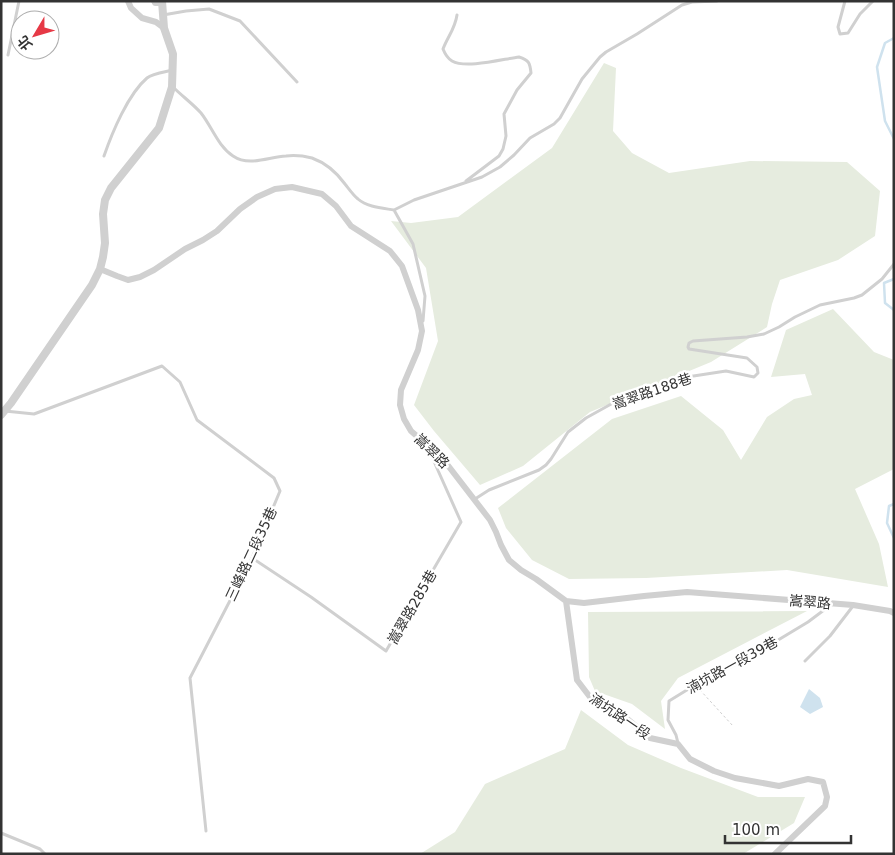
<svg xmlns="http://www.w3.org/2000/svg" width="895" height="855" font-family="'DejaVu Sans','Noto Sans TC',sans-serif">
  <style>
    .green { fill: #e6ecdf }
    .water { fill: #cfe2ee }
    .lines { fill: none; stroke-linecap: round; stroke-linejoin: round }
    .stream { stroke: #cfe2ee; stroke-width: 2.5 }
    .path { stroke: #cdcdcd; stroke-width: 1; stroke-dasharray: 2.5 2.5; stroke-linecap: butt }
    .service { stroke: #d0d0d0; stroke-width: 3 }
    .minor { stroke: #d0d0d0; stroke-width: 6 }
    .tertiary { stroke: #d0d0d0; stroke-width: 8 }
    .labels { text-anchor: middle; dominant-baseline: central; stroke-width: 5; stroke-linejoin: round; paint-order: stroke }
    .street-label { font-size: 14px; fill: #333; stroke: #fff }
  </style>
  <rect width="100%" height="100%" fill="#fff"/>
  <!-- green -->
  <path class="green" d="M 604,63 L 616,68 L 613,131 L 632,153 L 669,173 L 750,161 L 847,162 L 880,191 L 875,236 L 838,260 L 780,280 L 772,304 L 767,327 L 711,362 L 590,412 L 523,466 L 480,485 L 434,431 L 414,405 L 438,341 L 426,268 L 391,221 L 411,223 L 458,217 L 552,148 Z
    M 833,309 L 874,352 L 894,360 L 894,469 L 855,489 L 879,544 L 888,587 L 787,570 L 646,578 L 569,579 L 532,560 L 506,528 L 498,508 L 612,419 L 681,396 L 723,430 L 741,460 L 767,417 L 794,399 L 812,395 L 805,374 L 771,377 L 786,330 Z
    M 807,611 L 678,678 L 661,701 L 665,729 L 632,704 L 595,691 L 589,677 L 588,612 Z
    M 581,710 L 628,745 L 681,768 L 758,797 L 805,797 L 794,823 L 743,854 L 420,854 L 455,832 L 485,784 L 565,749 Z"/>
  <!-- water -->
  <path class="water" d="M 809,689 L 820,698 L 823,707 L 810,714 L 800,707 Z"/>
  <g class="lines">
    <!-- stream -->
    <path class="stream" d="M 894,38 L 885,43 L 877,67 L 885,121 L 894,139
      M 894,279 L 884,283 L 885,303 L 894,310
      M 894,504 L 889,506 L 887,523 L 894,538"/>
    <!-- path -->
    <path class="path" d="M 700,690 L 733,726"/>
    <!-- service -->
    <path class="service" d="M 845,1 L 838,27 L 840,34 L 848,33 L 860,14 L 873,1
      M 163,15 L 186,11 L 209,9 L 240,21 L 297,82
      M 457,15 C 455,29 448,36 443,49 C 445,54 447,58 452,61 C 466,69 503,59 519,57 C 529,60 530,63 531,73 L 517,90 L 504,114 L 506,136 L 503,149 L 499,156 L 466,181
      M 8,55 L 19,1
      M 173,87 C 182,96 193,104 201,113 C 212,127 218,146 233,156 C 249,167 268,157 286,156 C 294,155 304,156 312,158 C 326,163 337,173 345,184 C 349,189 353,195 358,199 C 367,207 382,208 394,210 L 414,200 L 482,177 L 500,167 L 514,155 L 530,138 L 554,124 L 560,118 L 582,79 L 600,57 L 606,52 L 637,34 L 682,5 L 692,2 L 717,1
      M 104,156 C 112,133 128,94 147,78 C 153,73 165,72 173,70
      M 394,210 L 413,244 L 425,296 L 423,321
      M 5,411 L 34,414 L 162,366 L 180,382 L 197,420 L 274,478 L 280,491 L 252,558 L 190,678 L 206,831
      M 475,499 L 489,490 L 539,470 L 546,465 L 551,459 L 568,432 L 586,418 L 613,403 L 643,391 L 687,377 L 726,371 L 754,377 L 758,373 L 757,367 L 747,358 L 689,349 L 688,347 L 689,343 L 693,341 L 747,337 L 764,334 L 779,327 L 795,317 L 820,305 L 854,298 L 862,295 L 882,279 L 894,264
      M 252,558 L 311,597 L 386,651 L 461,522 L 428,448
      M 805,661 L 830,636 L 853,606
      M 678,743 L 676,735 L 668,720 L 669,701 L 695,685 L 750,657 L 808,622 L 832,604
      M 1,833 L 40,849 L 45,854"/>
    <!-- minor -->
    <path class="minor" d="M 128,1 L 131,8 L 142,18 L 156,22 L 164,28
      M 154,1 L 155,3 L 162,3
      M 100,269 L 117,276 L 128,280 L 140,277 L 154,270 L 185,249 L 203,240 L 217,231 L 240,209 L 257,197 L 275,189 L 292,187 L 322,194 L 336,206 L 351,226 L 390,251 L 402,266 L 418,310 L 422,331 L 418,350 L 401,390 L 400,405 L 404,419 L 411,431 L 443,459 L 490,520 L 496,532 L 501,545 L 509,560 L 521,570 L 536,579 L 566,601 L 584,603 L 644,596 L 687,592 L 853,605 L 890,611 L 894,613
      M 566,601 L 577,680 L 590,697 L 612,706 L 650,738 L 678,744 L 690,759 L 714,771 L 735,778 L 779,786 L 808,779 L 823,782 L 827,797 L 825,806 L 775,854"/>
    <!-- tertiary -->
    <path class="tertiary" d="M 1,415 L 11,403 L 92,285 L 100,269 L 103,257 L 105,243 L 103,214 L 105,200 L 111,188 L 159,128 L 172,87 L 173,54 L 164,28 L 162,1"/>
  </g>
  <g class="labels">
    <!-- street labels -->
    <g class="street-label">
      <text transform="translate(652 391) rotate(-19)">嵩翠路188巷</text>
      <text transform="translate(432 451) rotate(44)">嵩翠路</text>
      <text transform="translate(251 554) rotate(-65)">三峰路二段35巷</text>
      <text transform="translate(810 602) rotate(5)">嵩翠路</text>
      <text transform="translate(412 607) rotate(-60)">嵩翠路285巷</text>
      <text transform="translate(732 665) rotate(-29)">湳坑路一段39巷</text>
      <text transform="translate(620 716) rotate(34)">湳坑路一段</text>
    </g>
  </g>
  <!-- border -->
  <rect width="895" height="855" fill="none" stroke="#333333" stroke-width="5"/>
  <!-- north arrow -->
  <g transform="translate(35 35) rotate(232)"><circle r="24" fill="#ffffff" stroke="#adadad"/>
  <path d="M0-4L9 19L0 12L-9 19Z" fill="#e63946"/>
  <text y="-8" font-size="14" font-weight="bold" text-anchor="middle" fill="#333333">北</text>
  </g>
  <!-- scale -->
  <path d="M725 835v8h126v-8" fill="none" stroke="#333333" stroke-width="2.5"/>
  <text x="732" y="835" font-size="15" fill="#333333" stroke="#ffffff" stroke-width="4" paint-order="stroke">100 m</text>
</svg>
